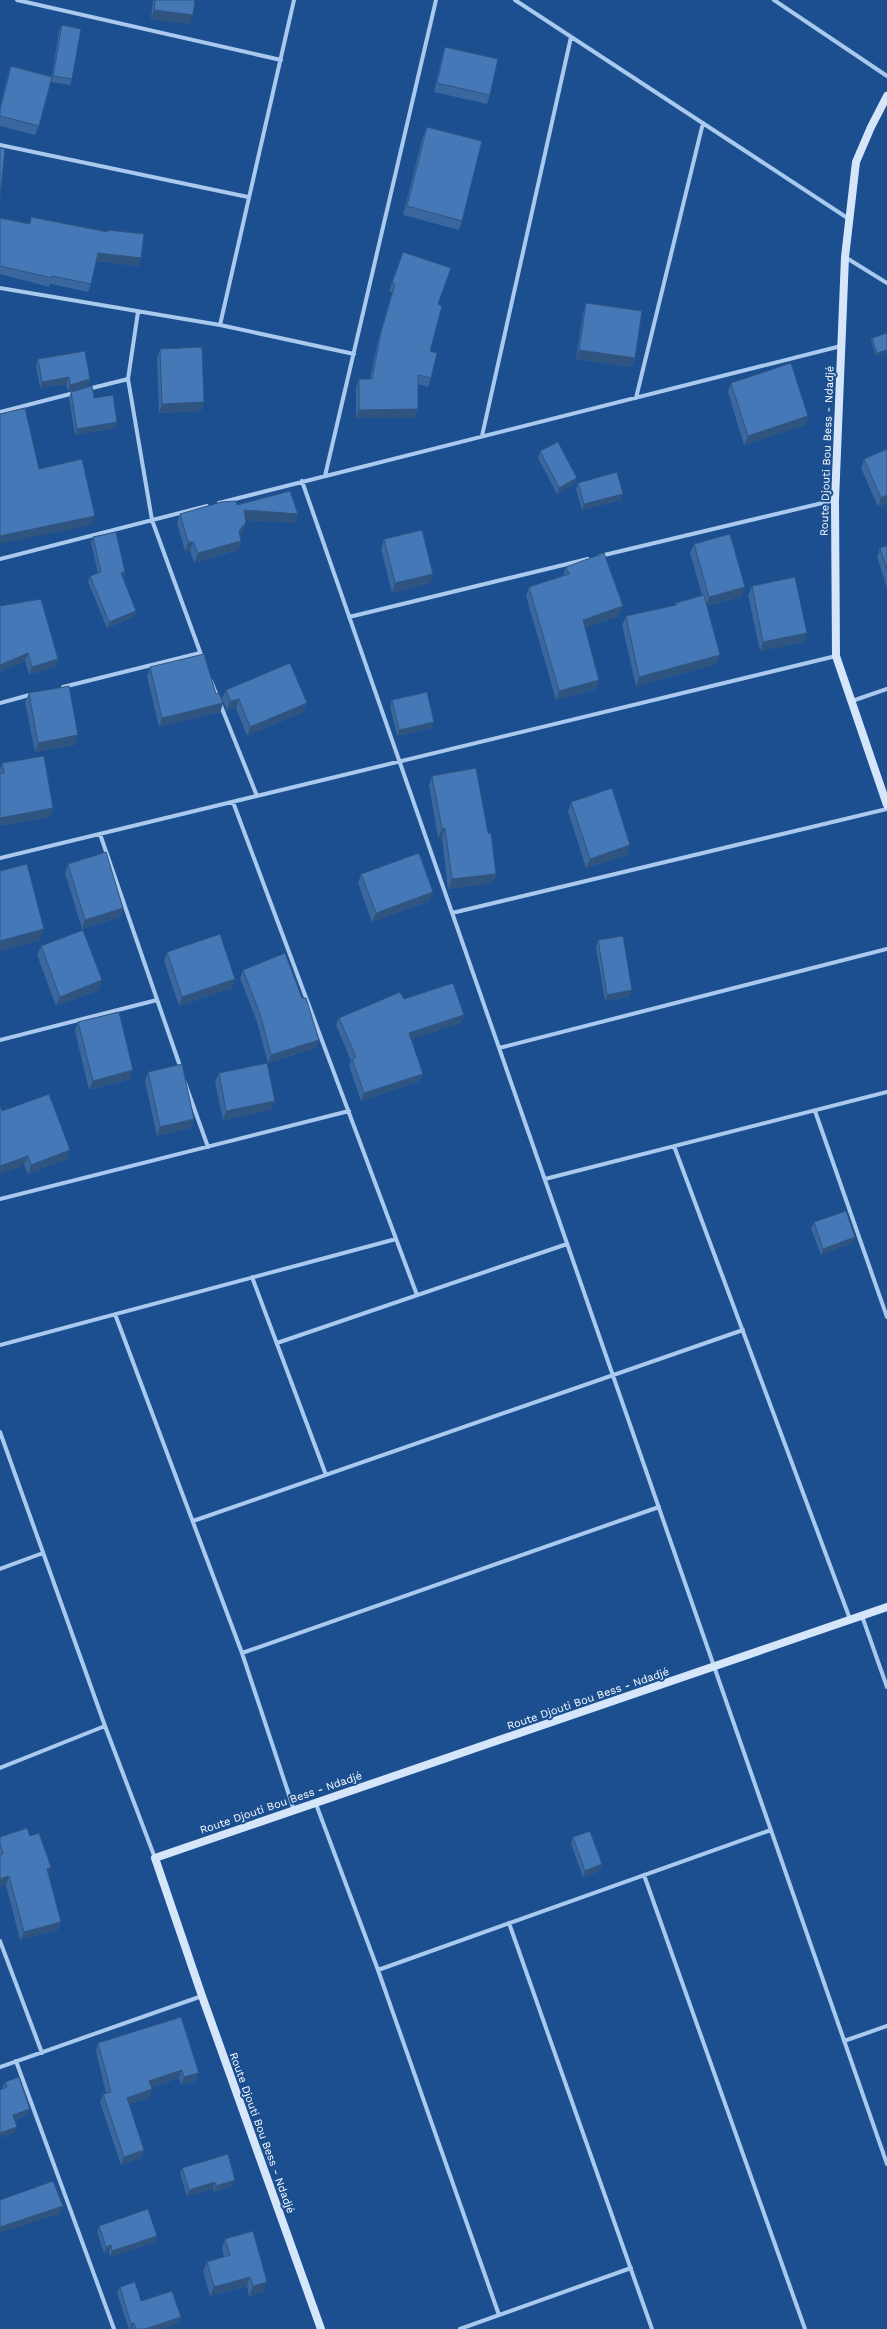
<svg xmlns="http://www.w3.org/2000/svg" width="887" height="2329" font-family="'Work Sans',sans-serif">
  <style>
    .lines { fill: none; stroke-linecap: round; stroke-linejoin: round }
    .street { stroke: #a9c9ee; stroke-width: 4 }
    .secondary { stroke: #d6e6fa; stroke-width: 8 }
    .wall { fill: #3a679d }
    .shaded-wall { fill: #305480 }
    .building { fill: #4478b7; stroke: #305480 }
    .labels { text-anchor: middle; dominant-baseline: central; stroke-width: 4; stroke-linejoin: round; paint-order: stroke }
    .street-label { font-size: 11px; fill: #fff; stroke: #1b4f8f }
  </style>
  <rect width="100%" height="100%" fill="#1b4f8f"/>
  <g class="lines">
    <!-- street -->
    <path class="street" d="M 17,0 L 281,60
      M 515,0 L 849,219
      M 774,0 L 887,76
      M 0,145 L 248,197
      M 845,257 L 887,283
      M 0,288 L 220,325 L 354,354
      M 138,312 L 128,379 L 152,520 L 203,660
      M 220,325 L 294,0
      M 88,389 L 128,379
      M 636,398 L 703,123
      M 0,412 L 74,393
      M 482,436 L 571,37
      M 325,476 L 436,0
      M 302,481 L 887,2164
      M 219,503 L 841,346
      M 600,556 L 835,500
      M 0,559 L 207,506
      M 349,617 L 588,559
      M 211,681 L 257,796
      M 63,687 L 200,653
      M 852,701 L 887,689
      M 0,703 L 33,694
      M 233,802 L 417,1295
      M 100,834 L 181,1069
      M 0,858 L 836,656
      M 452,913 L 887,809
      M 0,1040 L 157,1000
      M 499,1048 L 887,949
      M 185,1083 L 208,1147
      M 815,1111 L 887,1317
      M 674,1146 L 850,1619
      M 545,1179 L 887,1092
      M 0,1199 L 349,1111
      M 252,1277 L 326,1475
      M 115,1314 L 242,1653 L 294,1810
      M 277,1343 L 567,1244
      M 0,1345 L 396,1239
      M 0,1432 L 105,1726 L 155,1858
      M 193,1521 L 743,1330
      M 0,1569 L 43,1553
      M 862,1616 L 887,1687
      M 242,1653 L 659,1507
      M 0,1768 L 105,1726
      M 316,1804 L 378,1970 L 499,2315
      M 644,1875 L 805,2329
      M 509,1923 L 652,2329
      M 0,1941 L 42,2053
      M 378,1970 L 771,1830
      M 844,2041 L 887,2026
      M 16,2061 L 114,2329
      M 0,2067 L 202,1996
      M 460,2329 L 631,2268"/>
    <!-- secondary -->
    <path class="secondary" d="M 887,96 L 871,127 L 856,162 L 845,257 L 835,500 L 836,656 L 887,805
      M 321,2329 L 202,1996 L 155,1858 L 887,1607"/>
  </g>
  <!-- wall -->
  <path class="wall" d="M 153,0 L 195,0 L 190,24 L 151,19 Z
    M 62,25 L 72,79 L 70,85 L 51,82 L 59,31 Z
    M 445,47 L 490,95 L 487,104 L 434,92 L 442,56 Z
    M 11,66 L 39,126 L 35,135 L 0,126 L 0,106 L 8,75 Z
    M 427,127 L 462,221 L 459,230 L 403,215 L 423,136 Z
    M 31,217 L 107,232 L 108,230 L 141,258 L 138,266 L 96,261 L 91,284 L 88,292 L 50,284 L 49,287 L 0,274 L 0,218 L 29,224 Z
    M 403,252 L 438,304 L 430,351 L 431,378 L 428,387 L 418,384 L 415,418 L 356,418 L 356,388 L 359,379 L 370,379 L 378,341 L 392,292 L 389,291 Z
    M 586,303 L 635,358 L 632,367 L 576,359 L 583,313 Z
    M 887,333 L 876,356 L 871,341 L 872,338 Z
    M 160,349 L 204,402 L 201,411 L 159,413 L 157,358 Z
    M 38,359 L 90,379 L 88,386 L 68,391 L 66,384 L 40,388 L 36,365 Z
    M 731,383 L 808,416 L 805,425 L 744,445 L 728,392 Z
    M 71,392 L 94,398 L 115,428 L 75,435 L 69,398 Z
    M 540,451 L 574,484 L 557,494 L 538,458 Z
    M 864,459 L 887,503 L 878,507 L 861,468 Z
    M 578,483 L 621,500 L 582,510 L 576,489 Z
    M 237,505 L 295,523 L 246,520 L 243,532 L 240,535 L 241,541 L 238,550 L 194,563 L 190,551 L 185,551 L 177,523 L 180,514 Z
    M 93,537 L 125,572 L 123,578 L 136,611 L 134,617 L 107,628 L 88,582 L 90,576 L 98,573 L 91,543 Z
    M 384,539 L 433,574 L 430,583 L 392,593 L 381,549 Z
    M 694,544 L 742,596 L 707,606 L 717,664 L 636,686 L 622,625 L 626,616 L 675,605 L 676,603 L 702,595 L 690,553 Z
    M 887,546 L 887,588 L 877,557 L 880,548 Z
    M 566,567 L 619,616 L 585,628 L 599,680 L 596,689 L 556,700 L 526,596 L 529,587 L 563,576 Z
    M 752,586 L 804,642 L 760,651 L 748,595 Z
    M 0,606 L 56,667 L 29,675 L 25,661 L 0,672 Z
    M 150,667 L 216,694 L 223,703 L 220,712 L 159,727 L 147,676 Z
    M 226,690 L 303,712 L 247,736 L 236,708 L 227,710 L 222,699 Z
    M 29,693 L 75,745 L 35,752 L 25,702 Z
    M 392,700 L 432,728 L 397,736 L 390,706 Z
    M 2,763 L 53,808 L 50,817 L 0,826 L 0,769 Z
    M 432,776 L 496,874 L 493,883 L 448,889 L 442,838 L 438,838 L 429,785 Z
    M 571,802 L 627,855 L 586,868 L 568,811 Z
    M 68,864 L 123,908 L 120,917 L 82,929 L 65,873 Z
    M 361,874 L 430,901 L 372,922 L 358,883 Z
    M 598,940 L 629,997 L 605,1001 L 596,947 Z
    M 41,946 L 99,990 L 56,1006 L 37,955 Z
    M 167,952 L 235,979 L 232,988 L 179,1006 L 164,961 Z
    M 243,970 L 302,998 L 319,1040 L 316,1048 L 268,1063 L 257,1022 L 240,978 Z
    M 404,999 L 464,1015 L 461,1023 L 411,1039 L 423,1074 L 420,1081 L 361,1101 L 349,1066 L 351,1061 L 336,1025 L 339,1018 Z
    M 78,1022 L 130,1079 L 89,1090 L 75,1031 Z
    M 148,1072 L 194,1119 L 191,1128 L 157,1136 L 145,1081 Z
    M 219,1073 L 275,1101 L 271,1110 L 223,1120 L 215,1082 Z
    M 0,1106 L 2,1111 L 67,1159 L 28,1174 L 24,1165 L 0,1174 Z
    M 814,1222 L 853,1243 L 821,1255 L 811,1229 Z
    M 30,1836 L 48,1874 L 58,1930 L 20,1940 L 6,1885 L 0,1887 L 0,1837 Z
    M 573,1837 L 600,1871 L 583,1877 L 571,1844 Z
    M 181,2017 L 196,2081 L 181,2085 L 179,2078 L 152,2087 L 152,2089 L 149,2098 L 129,2104 L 144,2150 L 141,2158 L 121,2165 L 100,2102 L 103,2094 L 106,2093 L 96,2051 L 98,2043 Z
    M 5,2082 L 30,2109 L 27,2115 L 15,2120 L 15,2133 L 2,2088 Z
    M 182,2168 L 233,2186 L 214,2192 L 213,2189 L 187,2196 L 180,2174 Z
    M 99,2226 L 157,2236 L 155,2242 L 110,2257 L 109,2252 L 104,2253 L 97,2232 Z
    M 225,2239 L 264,2292 L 249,2296 L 247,2286 L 210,2296 L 203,2271 L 207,2262 L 224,2257 L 222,2248 Z
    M 120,2287 L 141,2301 L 181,2317 L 178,2323 L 161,2329 L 129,2329 L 117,2293 Z"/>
  <!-- shaded-wall -->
  <path class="shaded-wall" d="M 154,10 L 193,15 L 190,24 L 151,19 Z
    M 98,253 L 141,258 L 138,266 L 95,261 Z
    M 579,350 L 635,358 L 632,367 L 576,359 Z
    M 887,350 L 887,352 L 876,356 L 877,353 Z
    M 69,377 L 66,384 L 40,388 L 42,382 Z
    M 90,379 L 88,386 L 68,391 L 70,385 Z
    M 204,402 L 201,411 L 159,413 L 162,404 Z
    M 418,409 L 415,418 L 356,418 L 359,410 Z
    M 808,416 L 805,425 L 744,445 L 748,436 Z
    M 117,422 L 115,428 L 75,435 L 77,429 Z
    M 577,478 L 574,484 L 557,494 L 559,488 Z
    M 623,494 L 621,500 L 582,510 L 584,504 Z
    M 887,495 L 887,503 L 878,507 L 881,498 Z
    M 244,510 L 298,514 L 295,523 L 241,520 Z
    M 95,516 L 92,525 L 0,544 L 0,536 Z
    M 246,522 L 243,532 L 235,540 L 239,531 Z
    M 241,541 L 238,550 L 194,563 L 198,553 Z
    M 188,542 L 193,542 L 190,551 L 185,551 Z
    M 125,572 L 123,579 L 121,573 Z
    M 433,574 L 430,583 L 392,593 L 395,583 Z
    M 745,587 L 742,596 L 706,606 L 709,597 Z
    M 623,606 L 619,616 L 580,630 L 583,620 Z
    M 136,611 L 134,617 L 107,628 L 109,622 Z
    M 807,633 L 804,642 L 760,651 L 763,642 Z
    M 28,653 L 25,661 L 0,672 L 0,665 Z
    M 720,655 L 717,664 L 636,686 L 639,677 Z
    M 58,659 L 56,667 L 29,675 L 32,667 Z
    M 599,680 L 596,689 L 556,700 L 559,691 Z
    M 239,699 L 236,708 L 227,710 L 230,701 Z
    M 223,703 L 220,712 L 159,727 L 162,718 Z
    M 307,703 L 303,712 L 247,736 L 250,727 Z
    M 434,722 L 432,728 L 397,736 L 399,730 Z
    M 78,735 L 75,745 L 35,752 L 38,743 Z
    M 53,808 L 50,817 L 0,826 L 0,818 Z
    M 445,828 L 442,838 L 438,838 L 442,829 Z
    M 630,845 L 627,855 L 586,868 L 590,859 Z
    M 496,874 L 493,883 L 448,889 L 452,879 Z
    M 433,892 L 430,901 L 372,922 L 376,913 Z
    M 123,908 L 120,917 L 82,929 L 85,920 Z
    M 44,929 L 39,941 L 0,951 L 0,941 Z
    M 235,979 L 232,988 L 179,1006 L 182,997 Z
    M 102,980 L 99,990 L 56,1006 L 60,997 Z
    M 632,990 L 629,997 L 605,1001 L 607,995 Z
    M 464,1015 L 461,1023 L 407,1041 L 409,1033 Z
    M 319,1040 L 316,1048 L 268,1063 L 271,1055 Z
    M 133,1070 L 130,1079 L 89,1090 L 93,1081 Z
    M 423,1074 L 420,1081 L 361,1101 L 364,1093 Z
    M 275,1101 L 271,1110 L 223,1120 L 226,1111 Z
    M 194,1119 L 191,1128 L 157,1136 L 160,1127 Z
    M 70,1150 L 67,1159 L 28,1174 L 31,1165 Z
    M 28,1156 L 24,1165 L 0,1174 L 0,1166 Z
    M 855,1237 L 853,1243 L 821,1255 L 823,1249 Z
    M 602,1864 L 600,1871 L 583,1877 L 585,1871 Z
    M 51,1867 L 48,1876 L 47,1869 Z
    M 9,1876 L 6,1885 L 0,1887 L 0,1879 Z
    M 61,1922 L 58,1930 L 20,1940 L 24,1932 Z
    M 182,2070 L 179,2078 L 147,2089 L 149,2081 Z
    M 199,2073 L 196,2081 L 181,2085 L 184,2077 Z
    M 152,2089 L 149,2098 L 124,2106 L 127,2098 Z
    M 30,2109 L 27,2115 L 11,2121 L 13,2115 Z
    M 17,2127 L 15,2133 L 0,2138 L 0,2133 Z
    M 144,2150 L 141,2158 L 121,2165 L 124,2157 Z
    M 235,2180 L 233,2186 L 214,2192 L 216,2186 Z
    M 215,2182 L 213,2189 L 187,2196 L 189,2190 Z
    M 63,2206 L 60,2214 L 0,2233 L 0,2227 Z
    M 157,2236 L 155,2242 L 110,2257 L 112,2251 Z
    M 111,2245 L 109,2252 L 104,2253 L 106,2247 Z
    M 250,2277 L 247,2286 L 210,2296 L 214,2287 Z
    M 267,2282 L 264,2292 L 249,2296 L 253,2286 Z
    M 181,2317 L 178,2323 L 161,2329 L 145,2329 Z
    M 134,2323 L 132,2329 L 130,2329 L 131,2324 Z"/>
  <!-- building -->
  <path class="building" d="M 155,0 L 195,0 L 193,15 L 154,10 Z
    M 62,25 L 81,29 L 72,79 L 53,76 Z
    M 445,47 L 498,59 L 490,95 L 437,83 Z
    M 11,66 L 52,77 L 39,126 L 0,116 L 0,110 Z
    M 427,127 L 482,141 L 462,221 L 407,206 Z
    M 0,148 L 5,149 L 0,198 Z
    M 31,217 L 108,232 L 108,230 L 144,234 L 141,258 L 98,253 L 91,284 L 52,276 L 52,278 L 0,266 L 0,218 L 30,224 Z
    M 403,252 L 451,268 L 438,304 L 442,306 L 430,351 L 437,353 L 431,378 L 418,375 L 418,409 L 359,410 L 359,379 L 372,379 L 381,332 L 395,284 L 392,283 Z
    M 586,303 L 642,311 L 635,358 L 579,350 Z
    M 887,333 L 887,350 L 877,353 L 872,338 Z
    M 202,347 L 204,402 L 162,404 L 160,349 Z
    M 85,351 L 90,379 L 70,385 L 69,377 L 42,382 L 38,359 Z
    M 791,363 L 808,416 L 748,436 L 731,383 Z
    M 92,386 L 94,398 L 113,395 L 117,422 L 77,429 L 71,392 Z
    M 25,408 L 39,469 L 82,459 L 95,516 L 0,536 L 0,414 Z
    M 558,442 L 577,478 L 559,488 L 540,451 Z
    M 887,449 L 887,495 L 881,498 L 864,459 Z
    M 617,472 L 623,494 L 584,504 L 578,483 Z
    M 290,491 L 298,514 L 244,510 L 246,522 L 239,531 L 241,541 L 198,553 L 193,542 L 188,542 L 180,514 L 221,502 L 236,501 L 237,505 Z
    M 422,530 L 433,574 L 395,583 L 384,539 Z
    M 116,532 L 125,572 L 121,573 L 136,611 L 109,622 L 90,576 L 101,572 L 93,537 Z
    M 730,534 L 745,587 L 709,597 L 694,544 Z
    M 887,546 L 887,569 L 880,548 Z
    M 604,553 L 623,606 L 583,620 L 599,680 L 559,691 L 529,587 L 569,574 L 566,567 Z
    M 795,577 L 807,633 L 763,642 L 752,586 Z
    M 704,595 L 720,655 L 639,677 L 626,616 L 676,605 L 676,603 Z
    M 41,599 L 58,659 L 32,667 L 28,653 L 0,665 L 0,606 Z
    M 204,654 L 216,694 L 219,693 L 223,703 L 162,718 L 150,667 Z
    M 290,663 L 307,703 L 250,727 L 239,699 L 230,701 L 226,690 Z
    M 69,686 L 78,735 L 38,743 L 29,693 Z
    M 427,692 L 434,722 L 399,730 L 392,700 Z
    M 44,756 L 53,808 L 0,818 L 0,773 L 4,773 L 2,763 Z
    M 476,768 L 488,833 L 491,833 L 496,874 L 452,879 L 445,828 L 442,829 L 432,776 Z
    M 612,788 L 630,845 L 590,859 L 571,802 Z
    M 106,852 L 123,908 L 85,920 L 68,864 Z
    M 419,853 L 433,892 L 376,913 L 361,874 Z
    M 27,864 L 44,929 L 0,941 L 0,871 Z
    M 83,930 L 102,980 L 60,997 L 41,946 Z
    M 220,934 L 235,979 L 182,997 L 167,952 Z
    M 623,936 L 632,990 L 607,995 L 598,940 Z
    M 285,953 L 302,998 L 306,998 L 319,1040 L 271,1055 L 260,1014 L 243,970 Z
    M 453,983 L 464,1015 L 409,1033 L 423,1074 L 364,1093 L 352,1059 L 356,1057 L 339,1018 L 400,992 L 404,999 Z
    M 119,1012 L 133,1070 L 93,1081 L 78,1022 Z
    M 267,1063 L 275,1101 L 226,1111 L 219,1073 Z
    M 182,1064 L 194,1119 L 160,1127 L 148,1072 Z
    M 49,1094 L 70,1150 L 31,1165 L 28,1156 L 0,1166 L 0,1106 L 2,1111 Z
    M 846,1211 L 855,1237 L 823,1249 L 814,1222 Z
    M 27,1828 L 30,1836 L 39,1833 L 51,1867 L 47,1869 L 61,1922 L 24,1932 L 9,1876 L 0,1879 L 0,1855 L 3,1854 L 0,1844 L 0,1837 Z
    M 590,1831 L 602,1864 L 585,1871 L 573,1837 Z
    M 181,2017 L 199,2073 L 184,2077 L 182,2070 L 149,2081 L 152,2089 L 127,2098 L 144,2150 L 124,2157 L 103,2094 L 111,2092 L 98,2043 Z
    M 19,2077 L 30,2109 L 13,2115 L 17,2127 L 0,2133 L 0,2090 L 7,2087 L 5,2082 Z
    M 228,2154 L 235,2180 L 216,2186 L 215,2182 L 189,2190 L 182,2168 Z
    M 53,2181 L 63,2206 L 0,2227 L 0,2200 Z
    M 148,2209 L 157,2236 L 112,2251 L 111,2245 L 106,2247 L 99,2226 Z
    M 253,2231 L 267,2282 L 253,2286 L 250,2277 L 214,2287 L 207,2262 L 230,2255 L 225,2239 Z
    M 135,2282 L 141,2301 L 172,2291 L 181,2317 L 145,2329 L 136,2329 L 134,2323 L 131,2324 L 120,2287 Z"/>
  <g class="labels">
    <!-- street labels -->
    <g class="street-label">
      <text transform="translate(827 451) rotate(-88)">Route Djouti Bou Bess - Ndadjé</text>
      <text transform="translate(588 1699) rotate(-19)">Route Djouti Bou Bess - Ndadjé</text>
      <text transform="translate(281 1803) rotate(-19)">Route Djouti Bou Bess - Ndadjé</text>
      <text transform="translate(262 2133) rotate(70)">Route Djouti Bou Bess - Ndadjé</text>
    </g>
  </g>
</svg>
